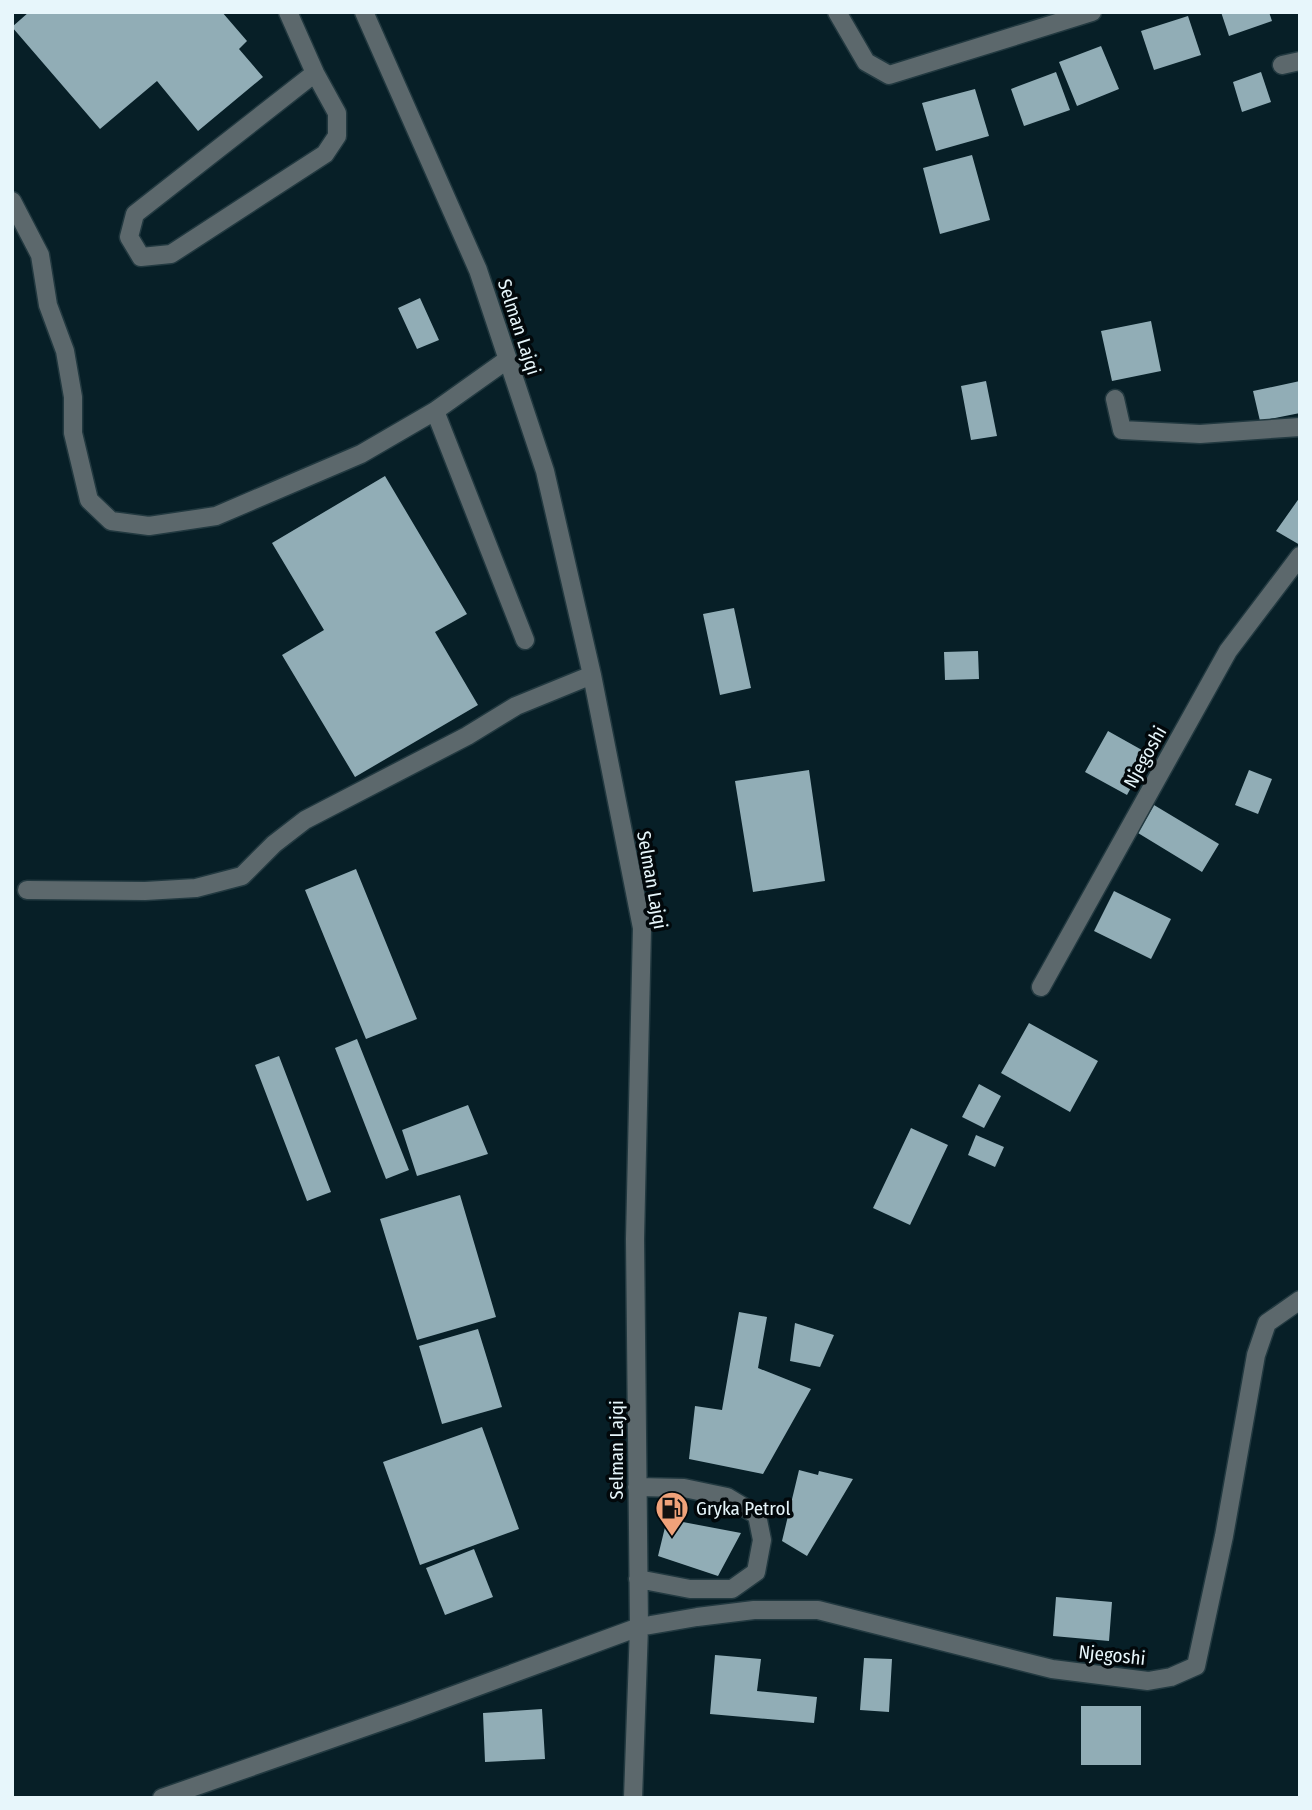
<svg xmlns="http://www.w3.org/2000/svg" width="1312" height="1810" font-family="'Fira Sans Condensed',sans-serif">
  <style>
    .building { fill: #91adb6 }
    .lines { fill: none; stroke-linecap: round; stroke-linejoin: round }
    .minor-casing { stroke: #223940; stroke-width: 21 }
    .minor { stroke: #5c686c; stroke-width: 18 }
    .labels { text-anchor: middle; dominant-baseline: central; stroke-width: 7; stroke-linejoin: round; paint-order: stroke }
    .street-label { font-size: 19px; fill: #e7f6fb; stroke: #02080b }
    .poi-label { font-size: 19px; fill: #e7f6fb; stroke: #02080b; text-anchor: start }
  </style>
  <rect width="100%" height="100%" fill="#071f27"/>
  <!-- building -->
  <path class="building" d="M 29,12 L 222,12 L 247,41 L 239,49 L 263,77 L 198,131 L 157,81 L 100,129 L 12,27 Z
    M 1221,12 L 1269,12 L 1272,21 L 1229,36 Z
    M 1188,16 L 1201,55 L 1154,70 L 1141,31 Z
    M 1101,46 L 1119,89 L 1077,106 L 1059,62 Z
    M 1056,72 L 1070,110 L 1024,126 L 1011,89 Z
    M 1261,72 L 1271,102 L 1242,112 L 1233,82 Z
    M 975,89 L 989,136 L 936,151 L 922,103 Z
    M 972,155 L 990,220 L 940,234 L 923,168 Z
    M 420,298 L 439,340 L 417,349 L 398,308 Z
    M 1151,321 L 1161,371 L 1112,381 L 1101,331 Z
    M 986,381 L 997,436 L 971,440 L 961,386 Z
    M 1300,381 L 1300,413 L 1260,421 L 1253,391 Z
    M 385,476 L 467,614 L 435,632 L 478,705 L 355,777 L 282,655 L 324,630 L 272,543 Z
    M 1300,497 L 1300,545 L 1276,531 Z
    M 734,608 L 751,688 L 720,695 L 703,614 Z
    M 978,651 L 979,679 L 945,680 L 944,652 Z
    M 1108,731 L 1149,754 L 1127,795 L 1085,772 Z
    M 809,770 L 825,881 L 753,892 L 735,781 Z
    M 1249,770 L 1272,779 L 1258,814 L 1235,805 Z
    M 1154,805 L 1219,844 L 1202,872 L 1138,833 Z
    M 356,869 L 417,1019 L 366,1039 L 305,890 Z
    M 1114,891 L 1171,919 L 1151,959 L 1094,931 Z
    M 1029,1023 L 1098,1061 L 1070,1112 L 1001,1073 Z
    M 357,1039 L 409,1170 L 386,1179 L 335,1048 Z
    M 279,1056 L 331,1192 L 307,1201 L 255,1065 Z
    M 979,1084 L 1001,1096 L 984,1128 L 962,1117 Z
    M 468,1105 L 488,1154 L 417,1176 L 402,1130 Z
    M 911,1128 L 948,1145 L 910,1225 L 873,1208 Z
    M 976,1135 L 1004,1147 L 995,1167 L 968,1155 Z
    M 460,1195 L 496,1317 L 417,1340 L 380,1219 Z
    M 739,1312 L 767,1317 L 758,1368 L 811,1389 L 763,1474 L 689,1459 L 695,1406 L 722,1410 Z
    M 795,1323 L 834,1335 L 820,1367 L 790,1361 Z
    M 478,1329 L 502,1407 L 442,1424 L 419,1346 Z
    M 482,1427 L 519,1529 L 420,1565 L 383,1462 Z
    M 799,1470 L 818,1475 L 819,1471 L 853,1479 L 807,1556 L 782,1541 Z
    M 667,1519 L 741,1533 L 718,1576 L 658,1556 Z
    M 474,1549 L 493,1597 L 445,1615 L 426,1568 Z
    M 1056,1597 L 1112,1602 L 1109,1641 L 1053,1636 Z
    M 715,1655 L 761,1659 L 757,1691 L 817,1697 L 814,1723 L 710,1714 Z
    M 864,1658 L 892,1659 L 889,1712 L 860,1710 Z
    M 1081,1706 L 1141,1706 L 1141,1765 L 1081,1765 Z
    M 542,1709 L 545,1759 L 485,1762 L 483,1713 Z"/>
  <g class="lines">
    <defs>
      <path id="minor" d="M 288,12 L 315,73 L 337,113 L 337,136 L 325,154 L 171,254 L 141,257 L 129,237 L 135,214 L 315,73
        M 364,12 L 478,270 L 545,471 L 592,675 L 642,928 L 635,1239 L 639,1627 L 633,1798
        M 837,12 L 866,62 L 889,75 L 1092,12
        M 1282,65 L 1300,61
        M 12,201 L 40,255 L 48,305 L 65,351 L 73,397 L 73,433 L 89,500 L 111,521 L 149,526 L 216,516 L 361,454 L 435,411 L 508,359
        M 1115,399 L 1122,430 L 1200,434 L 1300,427
        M 435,411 L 525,640
        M 27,890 L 145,891 L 196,888 L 242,876 L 274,844 L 305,820 L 467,736 L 516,706 L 592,675
        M 1041,987 L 1228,651 L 1300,556
        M 637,1487 L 684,1488 L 727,1497 L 757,1515 L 762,1540 L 756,1572 L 732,1589 L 690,1589 L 638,1579
        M 162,1798 L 408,1712 L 639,1627 L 697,1617 L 754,1610 L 818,1610 L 1052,1669 L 1148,1681 L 1171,1677 L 1196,1666 L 1224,1536 L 1256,1355 L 1267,1323 L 1300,1300"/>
    </defs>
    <!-- minor casing -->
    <use href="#minor" class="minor-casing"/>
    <!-- minor -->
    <use href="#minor" class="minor"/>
  </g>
  <!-- icons -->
  <defs>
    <symbol id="fuel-pin" viewBox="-11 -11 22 30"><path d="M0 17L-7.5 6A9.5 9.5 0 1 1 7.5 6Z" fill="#f0a27a" stroke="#02080b"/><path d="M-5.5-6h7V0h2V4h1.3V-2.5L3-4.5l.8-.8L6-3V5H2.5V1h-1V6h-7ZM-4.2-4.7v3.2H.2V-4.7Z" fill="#111"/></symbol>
  </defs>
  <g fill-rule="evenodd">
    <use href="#fuel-pin" x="653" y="1489" width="38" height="52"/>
  </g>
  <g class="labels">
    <!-- street labels -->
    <g class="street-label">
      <text transform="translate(519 327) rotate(72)">Selman Lajqi</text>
      <text transform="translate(1145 757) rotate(-61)">Njegoshi</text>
      <text transform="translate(652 880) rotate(80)">Selman Lajqi</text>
      <text transform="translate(616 1450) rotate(-90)">Selman Lajqi</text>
      <text transform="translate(1112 1655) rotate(6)">Njegoshi</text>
    </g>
    <!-- poi labels -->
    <g class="poi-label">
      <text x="696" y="1508">Gryka Petrol</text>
    </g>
  </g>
  <!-- border -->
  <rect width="1312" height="1810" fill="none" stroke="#e7f6fb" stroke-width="28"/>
</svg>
